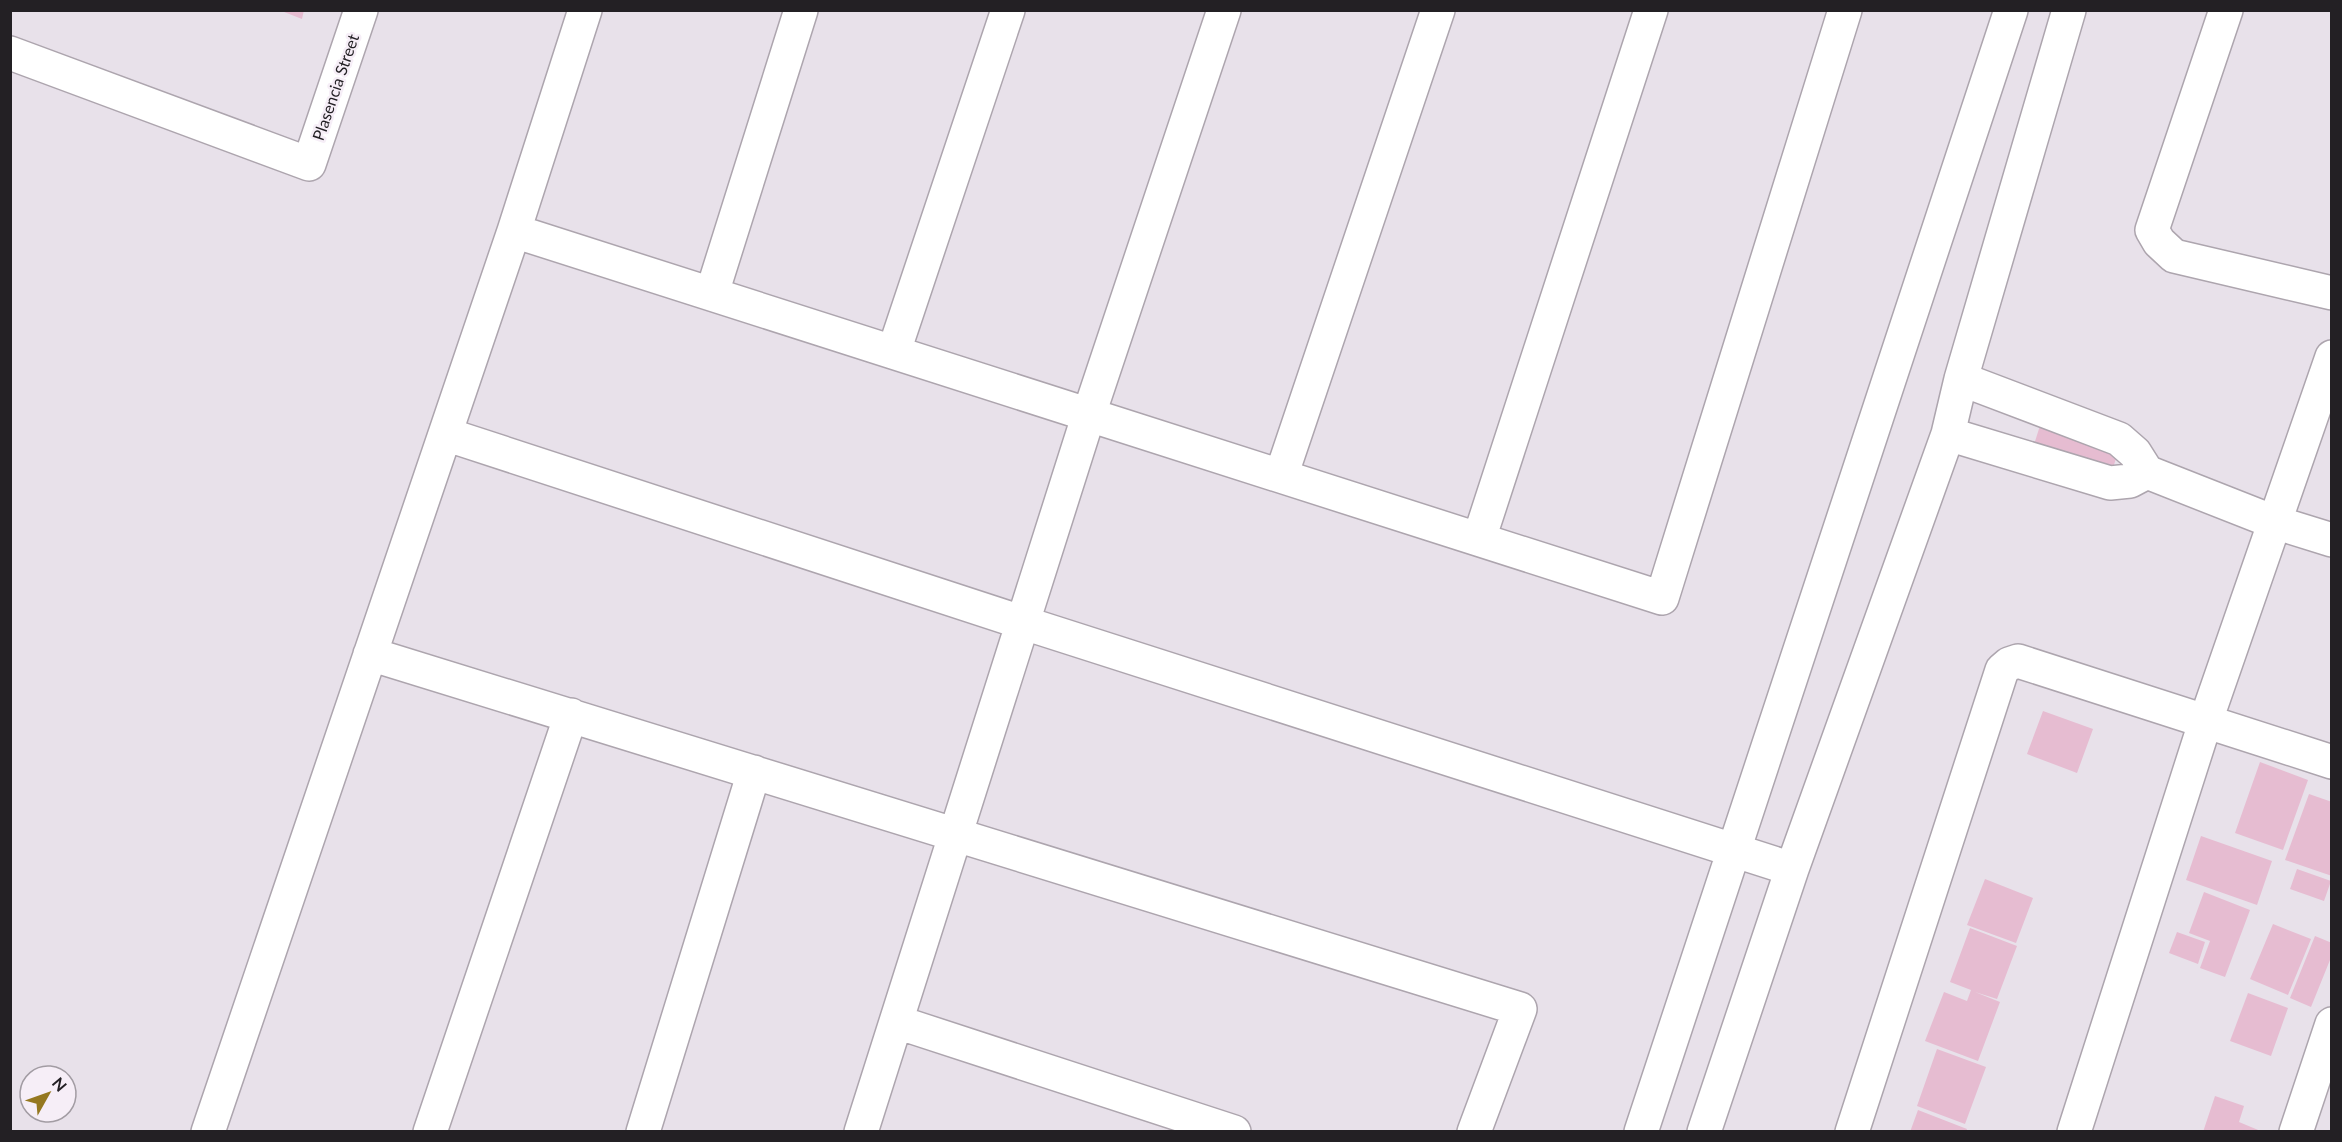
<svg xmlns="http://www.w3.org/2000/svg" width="2342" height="1142" font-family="Lato,sans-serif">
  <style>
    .building { fill: #e6bcd1 }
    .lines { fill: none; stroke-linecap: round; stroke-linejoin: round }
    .minor-casing { stroke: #ada5ae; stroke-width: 36 }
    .minor { stroke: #fff; stroke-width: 33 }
    .labels { text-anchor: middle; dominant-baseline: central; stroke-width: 5; stroke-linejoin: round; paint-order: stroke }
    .street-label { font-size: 16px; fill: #232024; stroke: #f6eef7 }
  </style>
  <rect width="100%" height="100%" fill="#e8e1ea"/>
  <!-- building -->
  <path class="building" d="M 279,10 L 304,10 L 302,19 Z
    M 2043,416 L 2121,442 L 2110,478 L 2032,451 Z
    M 2043,711 L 2093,729 L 2077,773 L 2027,754 Z
    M 2260,762 L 2308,780 L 2283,850 L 2235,833 Z
    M 2309,794 L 2332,802 L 2332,876 L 2285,860 Z
    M 2201,836 L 2272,861 L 2257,905 L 2186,880 Z
    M 2297,869 L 2331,881 L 2324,901 L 2290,889 Z
    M 1985,879 L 2033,898 L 2016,943 L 1967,925 Z
    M 2204,892 L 2250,910 L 2225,977 L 2200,968 L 2210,941 L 2189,933 Z
    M 2273,924 L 2311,939 L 2288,995 L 2250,979 Z
    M 1970,928 L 2017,946 L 1997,999 L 1975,992 L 2000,1002 L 1978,1061 L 1925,1041 L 1944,992 L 1967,1001 L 1971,990 L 1950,982 Z
    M 2177,932 L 2205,942 L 2198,964 L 2169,953 Z
    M 2315,936 L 2332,943 L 2332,955 L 2311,1007 L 2290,998 Z
    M 2248,993 L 2288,1008 L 2271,1056 L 2230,1041 Z
    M 1937,1049 L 1986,1067 L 1965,1124 L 1917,1106 Z
    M 2215,1096 L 2244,1106 L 2239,1122 L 2263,1132 L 2203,1132 Z
    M 1918,1110 L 1967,1129 L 1966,1132 L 1910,1132 Z"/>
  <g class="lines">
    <defs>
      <path id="minor" d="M 2226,10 L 2152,230 L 2159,242 L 2174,256 L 2332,293
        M 10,53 L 309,164 L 361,10
        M 514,231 L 1662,598 L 1845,10
        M 712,293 L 801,10
        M 894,351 L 1008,10
        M 1961,379 L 2119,439 L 2135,453 L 2147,472 L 2274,522 L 2332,540
        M 445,434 L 1024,623 L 1792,869
        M 1948,434 L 2110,483 L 2130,481 L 2147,472
        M 1281,476 L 1438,10
        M 1479,539 L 1651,10
        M 370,654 L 1520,1009 L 1474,1132
        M 897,1022 L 1234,1132
        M 208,1132 L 514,231 L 585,10
        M 430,1132 L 571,715
        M 643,1132 L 754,772
        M 861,1132 L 1089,414 L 1224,10
        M 1641,1132 L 2011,10
        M 1704,1132 L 1792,869 L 1948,434 L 1961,379 L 2069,10
        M 1852,1132 L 2002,670 L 2009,664 L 2018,661 L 2332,762
        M 2074,1132 L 2205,723 L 2332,357
        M 2296,1132 L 2332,1024"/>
    </defs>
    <!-- minor casing -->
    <use href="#minor" class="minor-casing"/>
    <!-- minor -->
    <use href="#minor" class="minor"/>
  </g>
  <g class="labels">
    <!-- street labels -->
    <g class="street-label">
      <text transform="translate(335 87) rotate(-71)">Plasencia Street</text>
    </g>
  </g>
  <!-- border -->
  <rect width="2342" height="1142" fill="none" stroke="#232024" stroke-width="24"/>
  <!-- north arrow -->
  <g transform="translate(48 1094) rotate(50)"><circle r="28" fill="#f6eef7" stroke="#a29ca3" stroke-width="1.5"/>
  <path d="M0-4.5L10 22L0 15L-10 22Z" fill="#957820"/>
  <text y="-9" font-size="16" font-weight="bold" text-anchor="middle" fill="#232024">N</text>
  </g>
</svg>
